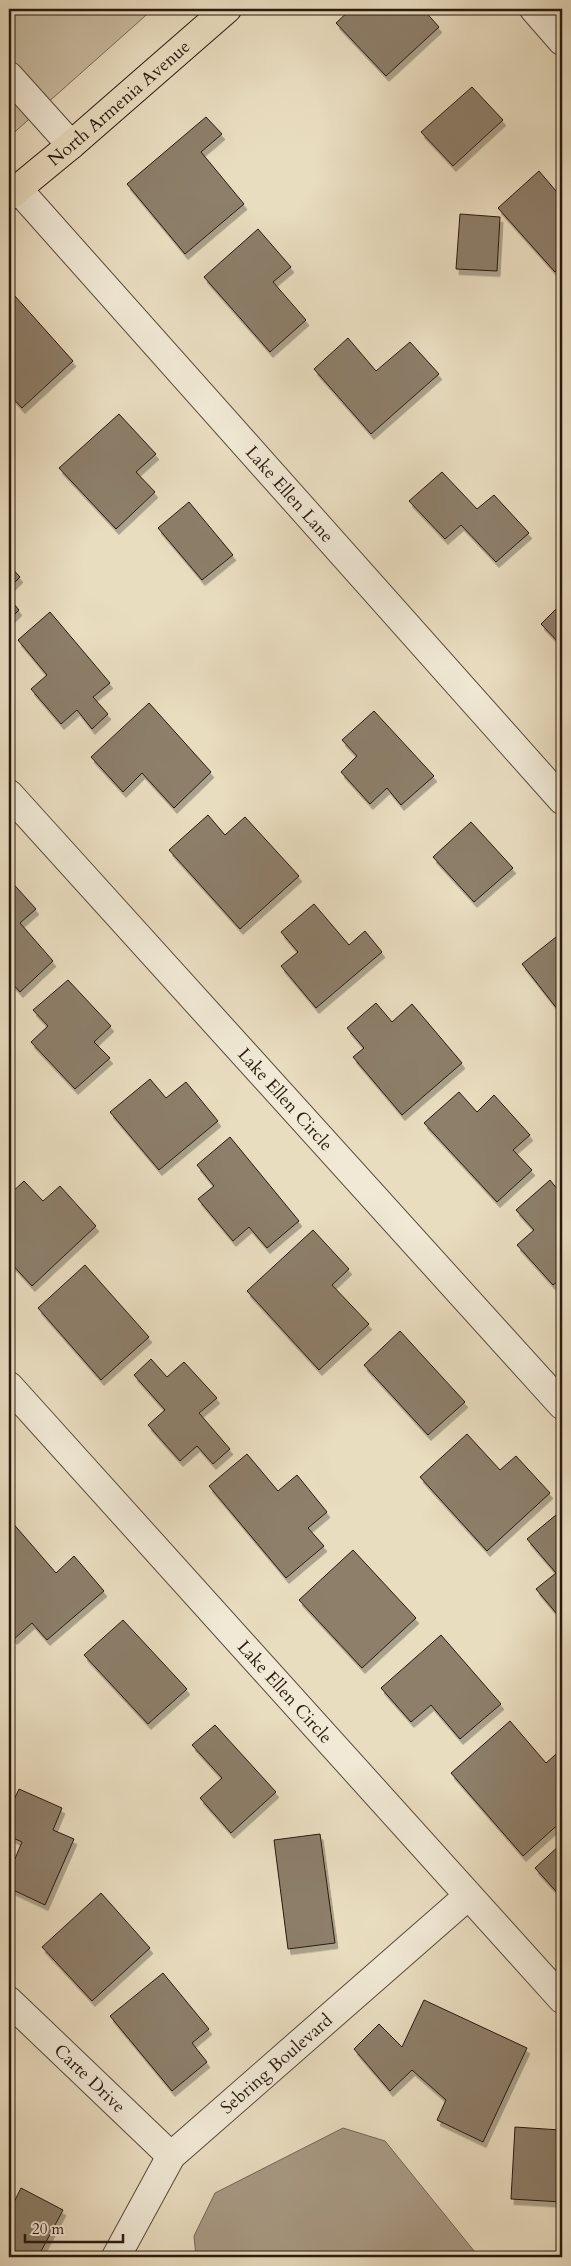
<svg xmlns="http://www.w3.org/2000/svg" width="571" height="2266" font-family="Cardo,serif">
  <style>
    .green { fill: #c8bca2; stroke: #786a58 }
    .water { fill: #a89a84; stroke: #756655 }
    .building { fill: #8d7f6b; stroke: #29190f; filter: url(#shadow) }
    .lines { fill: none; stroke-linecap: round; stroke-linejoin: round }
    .minor-casing { stroke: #594a3b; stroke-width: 30 }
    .major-casing { stroke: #29190f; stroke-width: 30 }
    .minor { stroke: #f1e9d6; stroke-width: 28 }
    .major { stroke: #e9ddc0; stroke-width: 28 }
    .labels { text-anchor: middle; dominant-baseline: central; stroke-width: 4; stroke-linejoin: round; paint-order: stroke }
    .street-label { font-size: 18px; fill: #29190f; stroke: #f1e9d6 }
  </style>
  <defs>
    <filter id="shadow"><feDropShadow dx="3" dy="5.5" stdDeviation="0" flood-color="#0004"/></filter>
  </defs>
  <rect width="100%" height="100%" fill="#e9ddc0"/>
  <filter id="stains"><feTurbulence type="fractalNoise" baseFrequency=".004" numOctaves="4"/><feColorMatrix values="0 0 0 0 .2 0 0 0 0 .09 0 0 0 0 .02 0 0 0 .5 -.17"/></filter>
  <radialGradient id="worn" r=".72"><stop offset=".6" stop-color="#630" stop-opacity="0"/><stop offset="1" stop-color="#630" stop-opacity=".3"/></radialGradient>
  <!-- green -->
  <path class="green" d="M 9,9 L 153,9 L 9,137 Z"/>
  <!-- water -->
  <path class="water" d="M 343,2128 L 385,2141 L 479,2257 L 196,2257 L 194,2236 L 215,2193 Z"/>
  <!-- building -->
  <path class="building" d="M 351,9 L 423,9 L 439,27 L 386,76 L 336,23 Z
    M 472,87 L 503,120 L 453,166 L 421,132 Z
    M 206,117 L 222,134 L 201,152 L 244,204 L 185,254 L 127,184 Z
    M 539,171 L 562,198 L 562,266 L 555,272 L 498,208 Z
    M 460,214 L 500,217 L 497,271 L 456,269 Z
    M 258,229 L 291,267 L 273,282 L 306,320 L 270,352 L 204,277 Z
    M 14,295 L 73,361 L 22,408 L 9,394 L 9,300 Z
    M 348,338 L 376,371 L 410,342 L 439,374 L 371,434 L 314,369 Z
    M 119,414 L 156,454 L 136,472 L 155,492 L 116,529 L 59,468 Z
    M 442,472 L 477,509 L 494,495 L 529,533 L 496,562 L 461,525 L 445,539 L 409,501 Z
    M 189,502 L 233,555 L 202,580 L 158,528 Z
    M 9,565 L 20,577 L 9,588 Z
    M 9,598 L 19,610 L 9,620 Z
    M 562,603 L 562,646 L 541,624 Z
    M 50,612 L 110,683 L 93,697 L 108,714 L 92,729 L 77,710 L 61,724 L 31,689 L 47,675 L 18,640 Z
    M 149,703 L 211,772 L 174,808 L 142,773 L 123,792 L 91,757 Z
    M 374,711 L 434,776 L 401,805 L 387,788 L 370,804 L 341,772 L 357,756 L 342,740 Z
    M 208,815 L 225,835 L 245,817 L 299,876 L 240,929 L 169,850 Z
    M 471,822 L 513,868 L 474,902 L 433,857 Z
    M 9,879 L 36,909 L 20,923 L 53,961 L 20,992 L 9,980 Z
    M 314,904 L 349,945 L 365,931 L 382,952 L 316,1008 L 281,966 L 298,952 L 281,932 Z
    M 556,937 L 562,946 L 562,1015 L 522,964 Z
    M 68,980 L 111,1026 L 94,1042 L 110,1058 L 75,1089 L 31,1042 L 48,1026 L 33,1010 Z
    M 376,1003 L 392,1022 L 412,1004 L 462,1063 L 402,1115 L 353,1057 L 364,1048 L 347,1028 Z
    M 150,1079 L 166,1098 L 186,1082 L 218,1121 L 159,1170 L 110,1112 Z
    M 459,1092 L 477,1112 L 494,1095 L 530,1135 L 513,1150 L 532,1170 L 497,1202 L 424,1123 Z
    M 230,1137 L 299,1221 L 267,1248 L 249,1227 L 233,1241 L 198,1199 L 214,1186 L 197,1165 Z
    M 550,1180 L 562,1195 L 562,1278 L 553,1285 L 517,1245 L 534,1230 L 516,1210 Z
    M 24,1181 L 43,1201 L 60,1186 L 96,1226 L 32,1286 L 9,1261 L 9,1233 L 11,1231 L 9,1228 L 9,1195 Z
    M 313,1230 L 349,1269 L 332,1285 L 369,1324 L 319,1370 L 247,1291 Z
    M 85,1265 L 149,1337 L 101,1380 L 38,1308 Z
    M 400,1331 L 465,1402 L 428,1435 L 364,1365 Z
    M 151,1359 L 167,1377 L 184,1362 L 217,1398 L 199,1413 L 230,1449 L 213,1464 L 197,1446 L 180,1461 L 148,1425 L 165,1410 L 134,1375 Z
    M 467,1434 L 500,1470 L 516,1456 L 550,1493 L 487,1551 L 420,1477 Z
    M 247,1454 L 278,1491 L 297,1475 L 327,1512 L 308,1528 L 324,1546 L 286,1578 L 209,1486 Z
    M 562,1510 L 562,1620 L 536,1589 L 556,1573 L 527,1539 Z
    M 11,1521 L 56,1573 L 74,1556 L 104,1591 L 47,1640 L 32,1623 L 14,1639 L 9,1633 L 9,1523 Z
    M 353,1550 L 416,1618 L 362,1668 L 299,1600 Z
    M 123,1620 L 187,1689 L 148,1724 L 84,1655 Z
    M 441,1635 L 501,1704 L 460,1739 L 431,1705 L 411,1722 L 381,1688 Z
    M 510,1721 L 546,1763 L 562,1749 L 562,1821 L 523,1856 L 451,1773 Z
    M 215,1725 L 276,1792 L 231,1833 L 200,1798 L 222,1778 L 192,1745 Z
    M 19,1789 L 62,1808 L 53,1830 L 74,1839 L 45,1905 L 9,1888 L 9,1873 L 22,1842 L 9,1836 L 9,1810 Z
    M 320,1834 L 335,1943 L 288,1949 L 274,1840 Z
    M 562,1843 L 562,1898 L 535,1868 Z
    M 101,1893 L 150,1948 L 92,2001 L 42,1947 Z
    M 163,1973 L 209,2029 L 192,2043 L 207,2062 L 172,2091 L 110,2016 Z
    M 424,2000 L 527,2048 L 483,2142 L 437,2120 L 446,2100 L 412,2070 L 390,2091 L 354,2049 L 379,2024 L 402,2047 Z
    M 515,2127 L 560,2130 L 558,2154 L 562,2154 L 562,2202 L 511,2199 Z
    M 21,2188 L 63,2210 L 38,2257 L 9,2257 L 9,2207 L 11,2208 Z"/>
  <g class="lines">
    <defs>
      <g id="minor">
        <path d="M 534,9 L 562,41"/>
        <path d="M 9,76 L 71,145"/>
        <path id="s1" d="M 17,188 L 562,800"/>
        <path id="s2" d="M 9,794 L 562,1405"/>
        <path id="s3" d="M 9,1386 L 562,1999"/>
        <path id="s4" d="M 9,2001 L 171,2156"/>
        <path id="s5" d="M 116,2257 L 171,2156 L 468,1896"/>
      </g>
      <g id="major">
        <path id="s6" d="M 9,196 L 71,145 L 227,9"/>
      </g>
    </defs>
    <!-- minor casing -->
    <use href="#minor" class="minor-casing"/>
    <!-- major casing -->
    <use href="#major" class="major-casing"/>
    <!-- minor -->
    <use href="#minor" class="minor"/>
    <!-- major -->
    <use href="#major" class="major"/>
  </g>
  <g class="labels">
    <!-- street labels -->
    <g class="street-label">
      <text stroke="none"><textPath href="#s6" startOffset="144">North Armenia Avenue</textPath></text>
      <text stroke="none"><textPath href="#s1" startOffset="410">Lake Ellen Lane</textPath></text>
      <text stroke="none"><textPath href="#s2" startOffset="412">Lake Ellen Circle</textPath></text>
      <text stroke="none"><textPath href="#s3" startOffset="412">Lake Ellen Circle</textPath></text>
      <text stroke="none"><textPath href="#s5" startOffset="255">Sebring Boulevard</textPath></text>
      <text stroke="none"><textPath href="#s4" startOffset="112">Carte Drive</textPath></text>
    </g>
  </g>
  <!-- margin -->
  <rect width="571" height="2266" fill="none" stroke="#e9ddc0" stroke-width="30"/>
  <rect x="10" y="10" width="551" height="2246" fill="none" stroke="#29190f" stroke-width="2.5"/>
  <rect x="15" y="15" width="541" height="2236" fill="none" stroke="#29190f"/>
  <!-- scale -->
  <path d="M25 2234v8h98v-8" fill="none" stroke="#29190f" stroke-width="2.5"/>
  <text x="32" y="2234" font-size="15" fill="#29190f" stroke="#f1e9d6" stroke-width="4" paint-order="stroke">20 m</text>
  <rect width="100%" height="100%" filter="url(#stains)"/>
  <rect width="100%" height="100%" fill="url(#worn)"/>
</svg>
